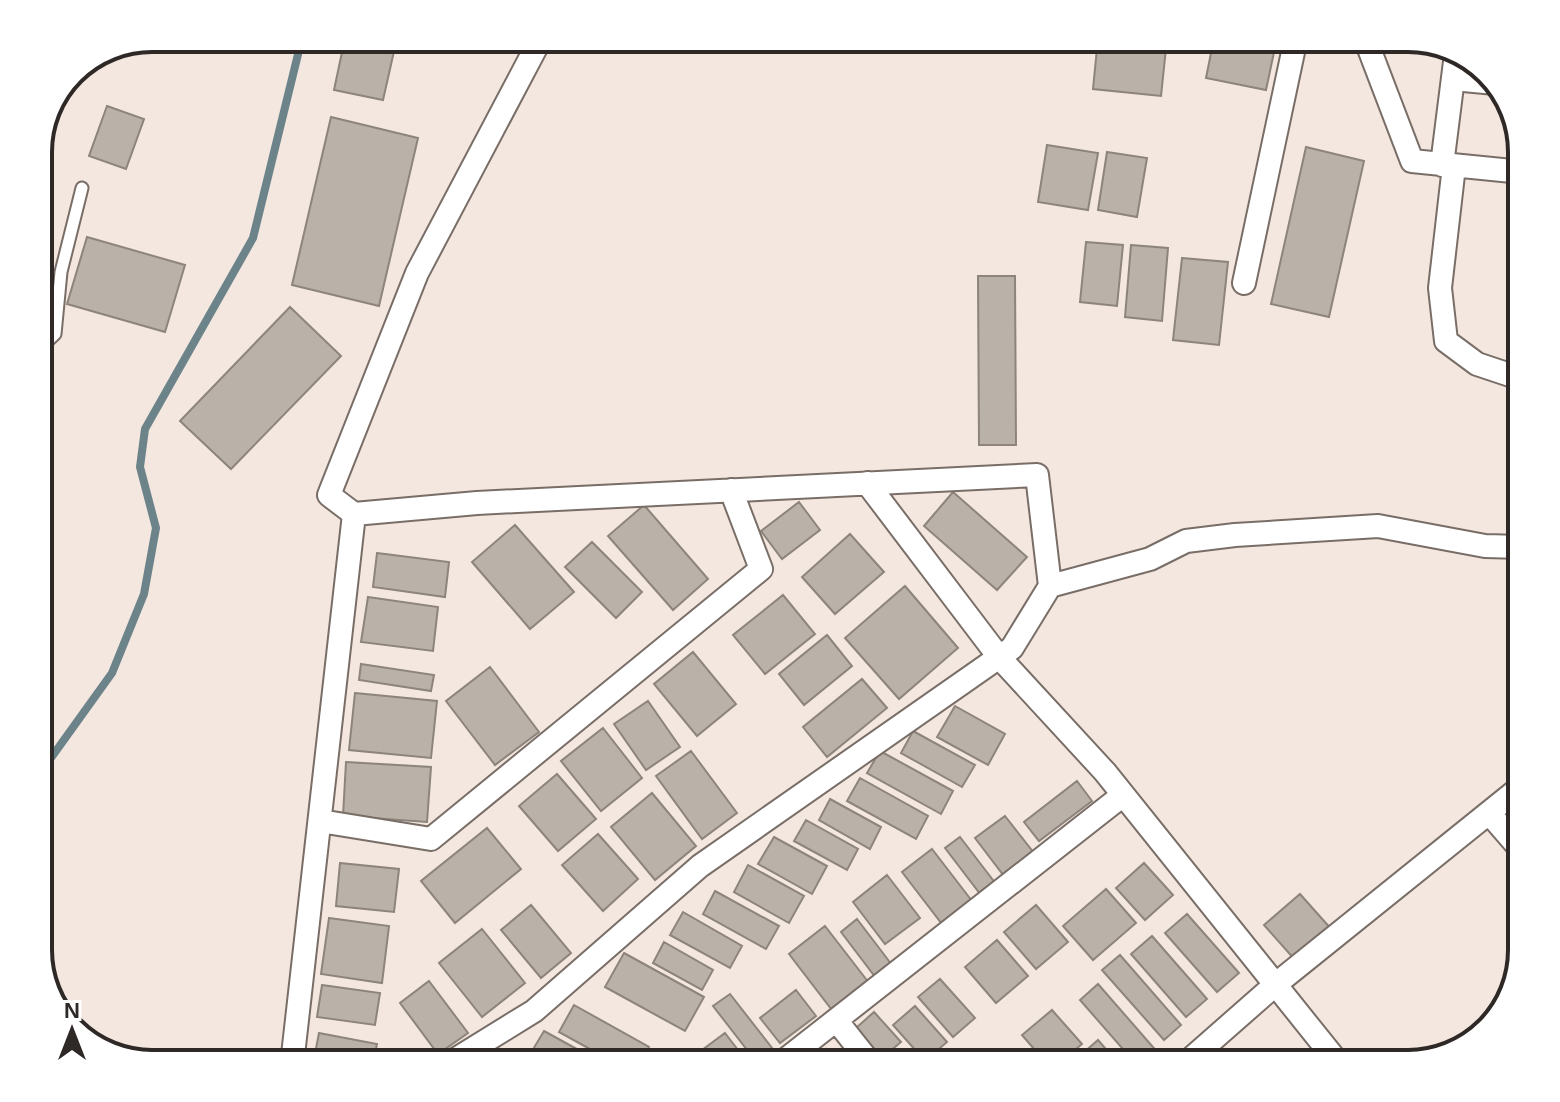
<svg xmlns="http://www.w3.org/2000/svg" width="1560" height="1102" font-family="Arial,sans-serif">
  <style>
    .lines { fill: none; stroke-linecap: round; stroke-linejoin: round }
    .stream { stroke: #6c838a; stroke-width: 8 }
    .building { fill: #bab1a8; stroke: #8d847b; stroke-width: 2 }
    .lane-casing { stroke: #796e67; stroke-width: 15 }
    .street-casing { stroke: #796e67; stroke-width: 26 }
    .lane { stroke: #fff; stroke-width: 11 }
    .street { stroke: #fff; stroke-width: 22 }
    .rim { fill: none; stroke: #2e2926; stroke-width: 4 }
  </style>
  <rect width="100%" height="100%" fill="#f3e7df"/>
  <g class="lines">
    <!-- stream -->
    <path class="stream" d="M 38,776 L 112,673 L 144,594 L 156,528 L 140,467 L 145,429 L 253,238 L 302,38"/>
  </g>
  <!-- building -->
  <path class="building" d="M 345,38 L 397,38 L 383,100 L 334,90 Z
    M 439,38 L 493,38 L 490,53 L 438,41 Z
    M 1098,38 L 1167,39 L 1161,96 L 1093,89 Z
    M 1214,38 L 1277,38 L 1266,90 L 1206,78 Z
    M 107,106 L 144,119 L 126,169 L 89,156 Z
    M 331,117 L 418,138 L 379,306 L 292,285 Z
    M 1047,145 L 1098,153 L 1088,210 L 1038,202 Z
    M 1306,147 L 1364,161 L 1329,317 L 1271,304 Z
    M 1107,152 L 1147,158 L 1137,217 L 1098,210 Z
    M 87,237 L 185,265 L 165,332 L 67,304 Z
    M 1086,242 L 1123,245 L 1117,306 L 1080,302 Z
    M 1131,245 L 1168,248 L 1162,321 L 1125,317 Z
    M 1182,258 L 1228,262 L 1219,345 L 1173,340 Z
    M 978,276 L 1015,276 L 1016,445 L 979,445 Z
    M 290,307 L 341,356 L 231,469 L 180,421 Z
    M 953,492 L 1027,557 L 997,590 L 924,526 Z
    M 799,502 L 820,530 L 782,559 L 761,531 Z
    M 644,505 L 708,579 L 673,610 L 608,536 Z
    M 515,525 L 574,592 L 530,629 L 472,562 Z
    M 850,534 L 884,572 L 835,614 L 802,577 Z
    M 592,542 L 642,592 L 616,618 L 565,567 Z
    M 377,553 L 449,562 L 445,597 L 373,587 Z
    M 905,586 L 958,648 L 899,699 L 845,638 Z
    M 783,595 L 815,634 L 765,674 L 733,635 Z
    M 368,597 L 438,607 L 433,651 L 361,642 Z
    M 827,635 L 852,666 L 804,705 L 779,674 Z
    M 693,652 L 736,704 L 697,736 L 654,684 Z
    M 361,664 L 434,675 L 431,691 L 359,680 Z
    M 490,667 L 539,732 L 495,765 L 446,701 Z
    M 862,679 L 887,708 L 827,757 L 803,727 Z
    M 355,693 L 437,701 L 431,758 L 349,750 Z
    M 648,701 L 680,747 L 646,770 L 614,724 Z
    M 955,706 L 1005,734 L 988,765 L 937,737 Z
    M 603,728 L 642,778 L 601,811 L 561,761 Z
    M 913,731 L 975,765 L 962,787 L 901,753 Z
    M 691,751 L 737,813 L 702,839 L 656,776 Z
    M 880,751 L 953,791 L 941,814 L 867,773 Z
    M 346,762 L 431,767 L 427,822 L 343,816 Z
    M 557,774 L 596,819 L 558,851 L 519,806 Z
    M 860,778 L 928,816 L 916,839 L 847,801 Z
    M 1077,781 L 1092,801 L 1039,841 L 1024,822 Z
    M 652,793 L 696,846 L 655,880 L 611,827 Z
    M 830,799 L 881,827 L 870,849 L 819,820 Z
    M 1005,816 L 1034,853 L 1004,876 L 975,838 Z
    M 806,820 L 858,849 L 847,870 L 794,841 Z
    M 487,828 L 521,869 L 455,923 L 421,881 Z
    M 598,834 L 638,879 L 603,911 L 562,865 Z
    M 774,837 L 827,866 L 812,894 L 758,864 Z
    M 960,837 L 996,884 L 981,895 L 945,848 Z
    M 932,849 L 972,901 L 942,924 L 902,872 Z
    M 340,863 L 399,869 L 394,912 L 336,906 Z
    M 1144,863 L 1173,895 L 1145,920 L 1116,888 Z
    M 748,865 L 804,896 L 789,923 L 734,892 Z
    M 887,875 L 920,918 L 885,944 L 853,902 Z
    M 1106,889 L 1136,923 L 1093,960 L 1063,926 Z
    M 715,891 L 779,926 L 766,949 L 703,914 Z
    M 1300,894 L 1332,930 L 1296,961 L 1264,925 Z
    M 531,905 L 571,953 L 541,978 L 501,930 Z
    M 1036,905 L 1068,942 L 1036,969 L 1004,932 Z
    M 683,912 L 742,946 L 730,968 L 670,935 Z
    M 1187,914 L 1239,973 L 1217,992 L 1165,933 Z
    M 329,918 L 389,926 L 382,983 L 321,974 Z
    M 857,919 L 892,965 L 876,978 L 841,932 Z
    M 825,926 L 869,983 L 832,1010 L 789,954 Z
    M 482,929 L 525,983 L 482,1017 L 439,963 Z
    M 1152,936 L 1207,999 L 1186,1017 L 1131,954 Z
    M 997,940 L 1028,976 L 996,1003 L 965,967 Z
    M 664,942 L 713,970 L 702,990 L 653,963 Z
    M 624,953 L 704,997 L 685,1031 L 605,987 Z
    M 1120,955 L 1181,1025 L 1164,1040 L 1102,970 Z
    M 940,979 L 975,1018 L 953,1037 L 918,997 Z
    M 429,981 L 468,1033 L 438,1054 L 400,1003 Z
    M 1098,984 L 1159,1054 L 1147,1064 L 1136,1064 L 1080,1000 Z
    M 322,985 L 380,993 L 375,1025 L 317,1017 Z
    M 796,990 L 816,1016 L 780,1043 L 760,1018 Z
    M 730,994 L 776,1053 L 762,1064 L 758,1064 L 713,1006 Z
    M 574,1005 L 649,1047 L 640,1064 L 617,1064 L 559,1032 Z
    M 915,1006 L 947,1042 L 925,1061 L 893,1025 Z
    M 1052,1010 L 1082,1044 L 1059,1064 L 1047,1064 L 1022,1035 Z
    M 874,1012 L 901,1042 L 882,1058 L 856,1028 Z
    M 544,1031 L 604,1064 L 556,1064 L 532,1051 Z
    M 319,1033 L 377,1044 L 373,1064 L 313,1064 Z
    M 725,1033 L 748,1063 L 693,1064 L 690,1059 Z
    M 1098,1040 L 1119,1064 L 1077,1064 L 1074,1061 Z
    M 826,1049 L 838,1064 L 807,1064 Z
    M 514,1050 L 538,1064 L 506,1064 Z"/>
  <g class="lines">
    <defs>
      <path id="lane" d="M 38,350 L 55,334 L 61,272 L 82,188"/>
      <path id="street" d="M 541,38 L 417,273 L 329,495 L 354,514 L 477,503 L 1037,475 L 1050,586 L 1150,559 L 1186,541 L 1235,535 L 1378,526 L 1485,546 L 1522,547
        M 1365,38 L 1412,161 L 1522,172
        M 1453,79 L 1495,83
        M 1442,165 L 1456,54
        M 1454,166 L 1440,288 L 1446,341 L 1477,364 L 1522,379
        M 1244,283 L 1296,38
        M 867,483 L 999,657 L 1105,772 L 1339,1064
        M 1519,547 L 1522,518
        M 1489,813 L 1522,851
        M 320,821 L 431,839 L 761,569 L 731,490
        M 836,1020 L 871,1064
        M 292,1064 L 354,514
        M 448,1064 L 534,1011 L 700,866 L 1012,648 L 1050,586
        M 780,1064 L 1123,795
        M 1185,1064 L 1276,984 L 1522,786"/>
    </defs>
    <!-- lane casing -->
    <use href="#lane" class="lane-casing"/>
    <!-- street casing -->
    <use href="#street" class="street-casing"/>
    <!-- lane -->
    <use href="#lane" class="lane"/>
    <!-- street -->
    <use href="#street" class="street"/>
  </g>
  <!-- crop -->
  <path d="M0 0H1560V1102H0ZM152 52H1408A100 100 0 0 1 1508 152V950A100 100 0 0 1 1408 1050H152A100 100 0 0 1 52 950V152A100 100 0 0 1 152 52Z" fill="#fff" fill-rule="evenodd"/>
  <path class="rim" d="M152 52H1408A100 100 0 0 1 1508 152V950A100 100 0 0 1 1408 1050H152A100 100 0 0 1 52 950V152A100 100 0 0 1 152 52Z"/>
  <!-- north arrow -->
  <g transform="translate(72 1030)" stroke="#ffffff" stroke-width="6" paint-order="stroke">
  <path d="M0-6L14 30L0 20L-14 30Z" fill="#2e2926"/>
  <text y="-12" font-size="22" font-weight="bold" text-anchor="middle" fill="#2e2926">N</text>
  </g>
</svg>
